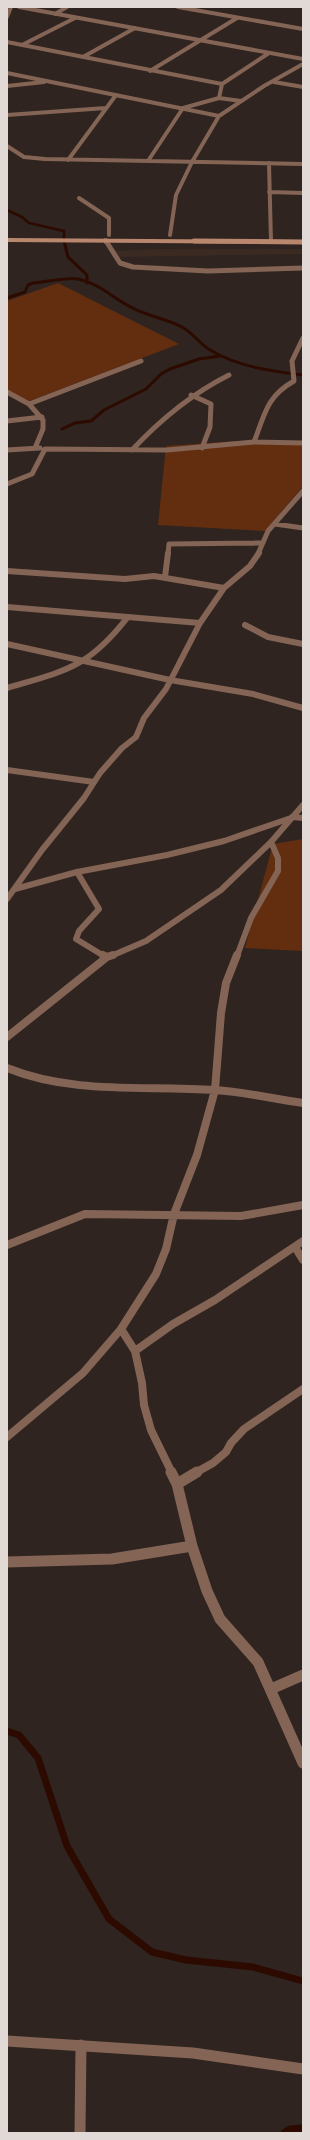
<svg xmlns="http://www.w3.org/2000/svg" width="310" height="2140" font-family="'Zilla Slab',serif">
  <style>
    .built { fill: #3b2a22 }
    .green { fill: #632e10 }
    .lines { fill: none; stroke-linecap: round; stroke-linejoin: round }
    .stream-far2 { stroke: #2c0a00; stroke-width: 2.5 }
    .stream-far1 { stroke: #2c0a00; stroke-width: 3 }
    .stream { stroke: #2c0a00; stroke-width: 7 }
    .street-far4 { stroke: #846455; stroke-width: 4 }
    .street-far3 { stroke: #846455; stroke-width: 5 }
    .street-far2 { stroke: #846455; stroke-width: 6 }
    .street-far1 { stroke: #846455; stroke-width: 8 }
    .street { stroke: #846455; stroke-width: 11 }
    .secondary-far1 { stroke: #b9866e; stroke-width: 4 }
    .secondary { stroke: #b9866e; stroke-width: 5 }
  </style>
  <rect width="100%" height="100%" fill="#2f241f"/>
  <!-- built -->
  <path class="built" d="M 159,249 L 303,249 L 303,254 L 114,257 L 113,251 Z"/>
  <!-- green -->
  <path class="green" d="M 58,283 L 179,344 L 27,402 L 7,391 L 7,301 Z
    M 237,441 L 303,444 L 303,486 L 265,531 L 158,525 L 166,446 Z
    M 303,839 L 303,951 L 245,948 L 273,844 Z"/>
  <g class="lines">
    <!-- stream-far2 -->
    <path class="stream-far2" d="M 7,210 L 22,217 L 29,223 L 64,231 L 64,242"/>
    <!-- stream-far1 -->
    <path class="stream-far1" d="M 64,241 L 68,257 L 87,275 L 87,283
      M 7,298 L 25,292 L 28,285 L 33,283 C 45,282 67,277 78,279 C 98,283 112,297 129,306 C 145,316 165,318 182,327 C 193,333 200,344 210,350 C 239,367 270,371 303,375
      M 62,429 L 75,423 L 91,421 L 104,410 L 146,389 L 161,374 L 170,369 L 199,359 L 220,356"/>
    <!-- stream -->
    <path class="stream" d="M 7,1731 L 19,1735 L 38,1758 L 67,1846 L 109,1919 L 152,1952 L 186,1960 L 253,1967 L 303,1981
      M 284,2133 L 290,2129 L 303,2128"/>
    <!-- street-far4 -->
    <path class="street-far4" d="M 19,7 L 303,59
      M 178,7 L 303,29
      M 55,14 L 67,7
      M 7,17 L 11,7
      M 7,42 L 222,84
      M 22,45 L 75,18
      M 83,57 L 135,28
      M 150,71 L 237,18
      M 7,73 L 219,116
      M 274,82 L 303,87
      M 7,86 L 44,82
      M 219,98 L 241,101
      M 7,115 L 106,108
      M 7,146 L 24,157 L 45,159 L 303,164
      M 68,160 L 116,95
      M 148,161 L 183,108 L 219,98 L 222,84 L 269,53
      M 269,163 L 271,242
      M 269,192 L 303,193
      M 79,198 L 109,218 L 109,235
      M 170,235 L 176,195 L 192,162 L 219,116 L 264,86 L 303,64
      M 105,240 L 106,242"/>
    <!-- street-far3 -->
    <path class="street-far3" d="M 106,241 L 120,263 L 133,267 L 208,271 L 303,268
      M 7,392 L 29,404 L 43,420 L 43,429 L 35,448
      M 191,395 L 211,404 L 210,427 L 202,448
      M 29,404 L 141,361
      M 7,421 L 42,417
      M 254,442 C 265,414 266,397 294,381 L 292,361 L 303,338
      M 7,450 L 40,448
      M 132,450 C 161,419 191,394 229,375
      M 7,484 L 32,474 L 45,449 L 167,450 L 254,442 L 303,443
      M 275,524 L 303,528
      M 168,554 L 169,544 L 262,543
      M 258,554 L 268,531 L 303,491"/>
    <!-- street-far2 -->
    <path class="street-far2" d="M 7,571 L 125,579 L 154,576 L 224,588
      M 165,577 L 168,553
      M 7,607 L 200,623
      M 245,625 L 268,637 L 303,644
      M 7,644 L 170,680 L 253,694 L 303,708
      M 7,688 C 65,671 88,668 127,618
      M 7,770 L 94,782
      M 292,817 L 303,818
      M 77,872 L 99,909 L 79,931 L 76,939 L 104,956
      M 15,889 L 77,872 L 167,855 L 224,841 L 291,818
      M 7,899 L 42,850 L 84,798 L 100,773 L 122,748 L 136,737 L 144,718 L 166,689 L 200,623 L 224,588 L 250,566 L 259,553
      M 111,956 L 146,941 L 221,890 L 271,842 L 303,805
      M 237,956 L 251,918 L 278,871 L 278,858 L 271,842"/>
    <!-- street-far1 -->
    <path class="street-far1" d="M 103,955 L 107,957
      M 7,1037 L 107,957 L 113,955
      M 7,1068 C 74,1095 145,1085 215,1090 C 245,1092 274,1099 303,1103
      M 7,1245 L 85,1214 L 241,1216 L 303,1205
      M 295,1247 L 303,1260
      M 121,1329 L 135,1351 L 142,1383 L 144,1405 L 151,1430 L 172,1473
      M 135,1351 L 173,1324 L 215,1300 L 303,1241
      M 7,1437 L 83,1373 L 121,1329 L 156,1274 L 166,1249 L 174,1214 L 197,1155 L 215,1090 L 221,1013 L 226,983 L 237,955
      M 195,1473 L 213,1463 L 226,1452 L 231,1443 L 244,1429 L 303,1389"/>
    <!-- street -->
    <path class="street" d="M 171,1472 L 177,1484 L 192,1546 L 207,1591 L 220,1619 L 258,1662 L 303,1763
      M 177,1484 L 197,1472
      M 7,1562 L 112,1559 L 192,1546
      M 271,1689 L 303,1675
      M 7,2041 L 193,2053 L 303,2069
      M 80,2133 L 81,2045"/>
    <!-- secondary-far1 -->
    <path class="secondary-far1" d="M 7,240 L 303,242"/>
    <!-- secondary -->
    <path class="secondary" d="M 194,241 L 303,242"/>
  </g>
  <!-- border -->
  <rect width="310" height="2140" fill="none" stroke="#e0d9d5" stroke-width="16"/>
</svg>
